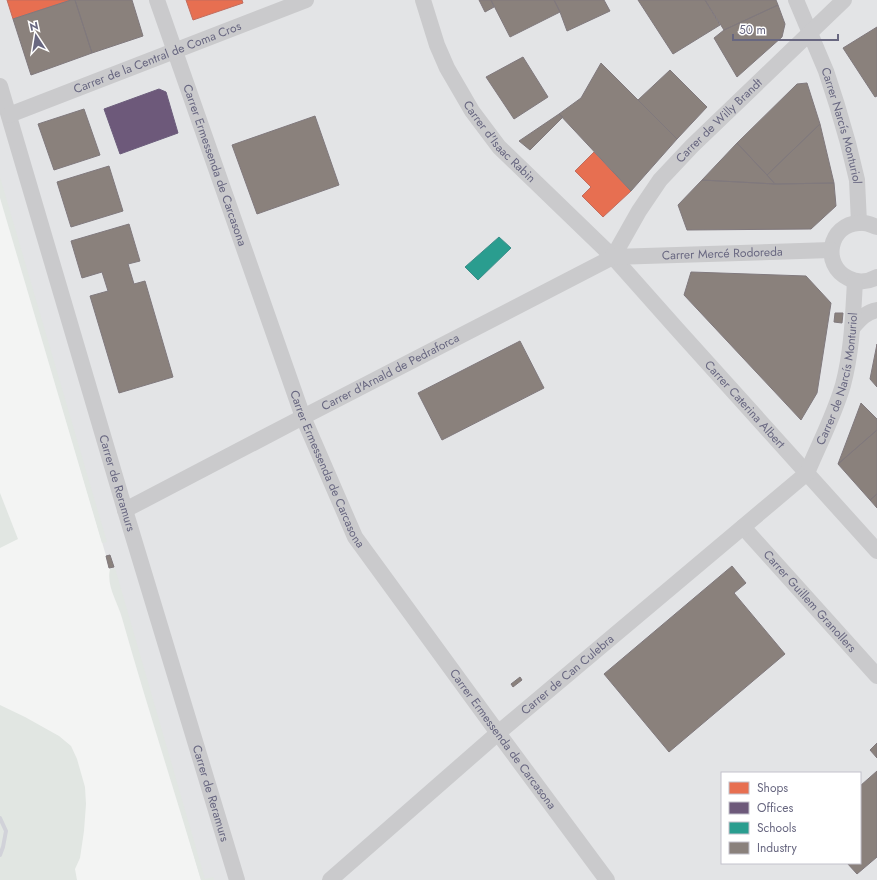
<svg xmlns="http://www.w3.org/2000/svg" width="877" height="880" font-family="Jost,sans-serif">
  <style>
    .built { fill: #e3e4e6; fill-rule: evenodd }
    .green { fill: #e1e6e2 }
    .shops { fill: #e76f51; stroke: #c16d5f }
    .offices { fill: #6d597a; stroke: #6c5d7c }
    .schools { fill: #2a9d8f; stroke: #3d8d8a }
    .industry { fill: #8a817c; stroke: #80797d }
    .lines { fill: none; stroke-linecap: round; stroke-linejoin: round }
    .stream { stroke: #d1d2d9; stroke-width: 4 }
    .minor { stroke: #cacacc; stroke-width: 16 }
    .labels { text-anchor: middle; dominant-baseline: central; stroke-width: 4; stroke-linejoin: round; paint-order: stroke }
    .street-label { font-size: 12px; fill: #686780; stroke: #fff }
  </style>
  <rect width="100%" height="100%" fill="#f3f4f3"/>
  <!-- built -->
  <path class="built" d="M 0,0 L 877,0 L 877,880 L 201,880 L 0,194 ZM 722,773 L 860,773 L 860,863 L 722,863 Z"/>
  <!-- green -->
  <path class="green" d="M 0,177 L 107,542 L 102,543 L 0,198 Z
    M 0,493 L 18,539 L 0,548 Z
    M 115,568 L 205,879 L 213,877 L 214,880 L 201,880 C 175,793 147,706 122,618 C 118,603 106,586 110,569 Z
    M 0,705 L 25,717 L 59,736 L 71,746 L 77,759 L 85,787 L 86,804 L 84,831 L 80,858 L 75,869 L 77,880 L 0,880 Z"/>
  <!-- shops -->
  <path class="shops" d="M 7,0 L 71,0 L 13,19 Z
    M 186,0 L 242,0 L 243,3 L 193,20 Z
    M 594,152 L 631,191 L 603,217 L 582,196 L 591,187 L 575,171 Z"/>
  <!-- offices -->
  <path class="offices" d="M 159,89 L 166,92 L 178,133 L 120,154 L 104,109 Z"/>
  <!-- schools -->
  <path class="schools" d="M 499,237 L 511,248 L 478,280 L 465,267 Z"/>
  <!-- industry -->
  <path class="industry" d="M 71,0 L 75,0 L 92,53 L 31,75 L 13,19 Z
    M 75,0 L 132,0 L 143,36 L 92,53 Z
    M 479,0 L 491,0 L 494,7 L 485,12 Z
    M 491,0 L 554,0 L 560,12 L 510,37 Z
    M 554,0 L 604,0 L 610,11 L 567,31 L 560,12 Z
    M 638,0 L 705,0 L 720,25 L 673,54 Z
    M 705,0 L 776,0 L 778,5 L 724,30 Z
    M 778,5 L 785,24 L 782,37 L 737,77 L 714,38 L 724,30 Z
    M 877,27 L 877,96 L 875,97 L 843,48 Z
    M 523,57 L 548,97 L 514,119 L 486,77 Z
    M 601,63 L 677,139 L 631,191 L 559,114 L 581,98 Z
    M 670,70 L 707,107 L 677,139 L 638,100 Z
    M 807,83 L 820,124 L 767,175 L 737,143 L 797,84 Z
    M 84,109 L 100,155 L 54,170 L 38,124 Z
    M 559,114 L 563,117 L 530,150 L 519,141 Z
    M 315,116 L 339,185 L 257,214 L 232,145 Z
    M 820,124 L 834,183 L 775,184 L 767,175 Z
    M 737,143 L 767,175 L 775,184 L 702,180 Z
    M 109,166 L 123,211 L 71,227 L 57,182 Z
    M 702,180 L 775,184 L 834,183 L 836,206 L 811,229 L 687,230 L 678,205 Z
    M 129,224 L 140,261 L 128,264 L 134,284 L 145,281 L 173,377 L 119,393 L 90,296 L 108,291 L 102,272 L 82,278 L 71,241 Z
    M 691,272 L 806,276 L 831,303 L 817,393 L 801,420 L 684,295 Z
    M 835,313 L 843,313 L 842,323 L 834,322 Z
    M 520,341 L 544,388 L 442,440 L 418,393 Z
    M 877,344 L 877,387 L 870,379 Z
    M 861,403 L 877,419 L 877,430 L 838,464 Z
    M 877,430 L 877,494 L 870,500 L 838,464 Z
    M 877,494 L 877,508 L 870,500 Z
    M 110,555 L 114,567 L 109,568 L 106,556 Z
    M 732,566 L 746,583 L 734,593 L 785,654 L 669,752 L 604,674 Z
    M 520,677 L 522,680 L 513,687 L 511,684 Z
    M 877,743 L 877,758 L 870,750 Z
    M 877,771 L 877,857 L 857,874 L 847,863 L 860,863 L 860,786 Z"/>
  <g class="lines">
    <!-- stream -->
    <path class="stream" d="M 0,818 L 6,831 L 3,847 L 0,855"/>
    <!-- minor -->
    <g class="minor">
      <path id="s1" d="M 157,0 L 303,417 L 355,537 L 498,733 L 607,880"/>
      <path id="s2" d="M 423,0 L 437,45 L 447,68 L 472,111 L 499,147 L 613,257 L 677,329 L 877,551"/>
      <path id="s3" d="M 796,0 L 826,71 L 837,105 L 848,143 L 857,180 L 859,223"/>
      <path id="s4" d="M 0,86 L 125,510 L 237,880"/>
      <path id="s5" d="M 9,115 L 306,0"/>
      <path d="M 877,227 C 871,225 866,222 859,223 C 829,224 821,265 848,278 C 857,283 868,282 877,277"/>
      <path id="s6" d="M 613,257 L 639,211 L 660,180 L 692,146 L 844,0"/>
      <path d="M 853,327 C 860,319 866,312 877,310"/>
      <path id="s7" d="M 125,510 L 303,417 L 613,257 L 831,250"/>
      <path id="s8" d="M 743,527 L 877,676"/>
      <path id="s9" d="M 330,880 L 498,733 L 807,473 C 819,444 834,416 843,385 C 852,351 853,316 855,281"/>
    </g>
  </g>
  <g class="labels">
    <!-- street labels -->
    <g class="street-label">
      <text stroke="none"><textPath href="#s5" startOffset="159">Carrer de la Central de Coma Cros</textPath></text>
      <text stroke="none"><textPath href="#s6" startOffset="174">Carrer de Willy Brandt</textPath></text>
      <text stroke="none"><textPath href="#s3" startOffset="134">Carrer Narcís Monturiol</textPath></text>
      <text stroke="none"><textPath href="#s2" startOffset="163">Carrer d'Isaac Rabin</textPath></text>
      <text stroke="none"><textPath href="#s1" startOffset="175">Carrer Ermessenda de Carcasona</textPath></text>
      <text stroke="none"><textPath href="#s7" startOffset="659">Carrer Mercé Rodoreda</textPath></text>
      <text stroke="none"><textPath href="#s7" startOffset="299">Carrer d'Arnald de Pedraforca</textPath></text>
      <text stroke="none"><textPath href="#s9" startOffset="727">Carrer de Narcís Monturiol</textPath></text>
      <text stroke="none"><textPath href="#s2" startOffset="523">Carrer Caterina Albert</textPath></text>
      <text stroke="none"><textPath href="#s1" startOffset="499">Carrer Ermessenda de Carcasona</textPath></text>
      <text stroke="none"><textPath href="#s4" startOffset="414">Carrer de Reramurs</textPath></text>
      <text stroke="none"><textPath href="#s8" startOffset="100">Carrer Guillem Granollers</textPath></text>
      <text stroke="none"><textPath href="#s9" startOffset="314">Carrer de Can Culebra</textPath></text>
      <text stroke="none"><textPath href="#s1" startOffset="823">Carrer Ermessenda de Carcasona</textPath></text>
      <text stroke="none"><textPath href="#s4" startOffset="738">Carrer de Reramurs</textPath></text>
    </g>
  </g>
  <!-- legend -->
  <rect x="721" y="772" width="140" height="92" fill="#ffffff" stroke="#c3c2cc"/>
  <rect x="729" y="782" width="20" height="12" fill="#e76f51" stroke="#c3c2cc"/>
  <text x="757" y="792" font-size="12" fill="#686780">Shops</text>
  <rect x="729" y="802" width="20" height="12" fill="#6d597a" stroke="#c3c2cc"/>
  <text x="757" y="812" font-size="12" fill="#686780">Offices</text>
  <rect x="729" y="822" width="20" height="12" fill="#2a9d8f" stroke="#c3c2cc"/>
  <text x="757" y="832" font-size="12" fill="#686780">Schools</text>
  <rect x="729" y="842" width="20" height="12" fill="#8a817c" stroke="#c3c2cc"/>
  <text x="757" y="852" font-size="12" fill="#686780">Industry</text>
  <!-- north arrow -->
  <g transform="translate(36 36) rotate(348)" stroke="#ffffff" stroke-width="3" paint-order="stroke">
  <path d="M0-3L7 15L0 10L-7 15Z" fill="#686780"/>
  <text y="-6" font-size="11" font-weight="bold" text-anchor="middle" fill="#686780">N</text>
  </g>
  <!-- scale -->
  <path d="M733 34v6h105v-6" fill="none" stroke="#686780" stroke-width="2"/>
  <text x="739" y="34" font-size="12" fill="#686780" stroke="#ffffff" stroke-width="3" paint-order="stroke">50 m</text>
</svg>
